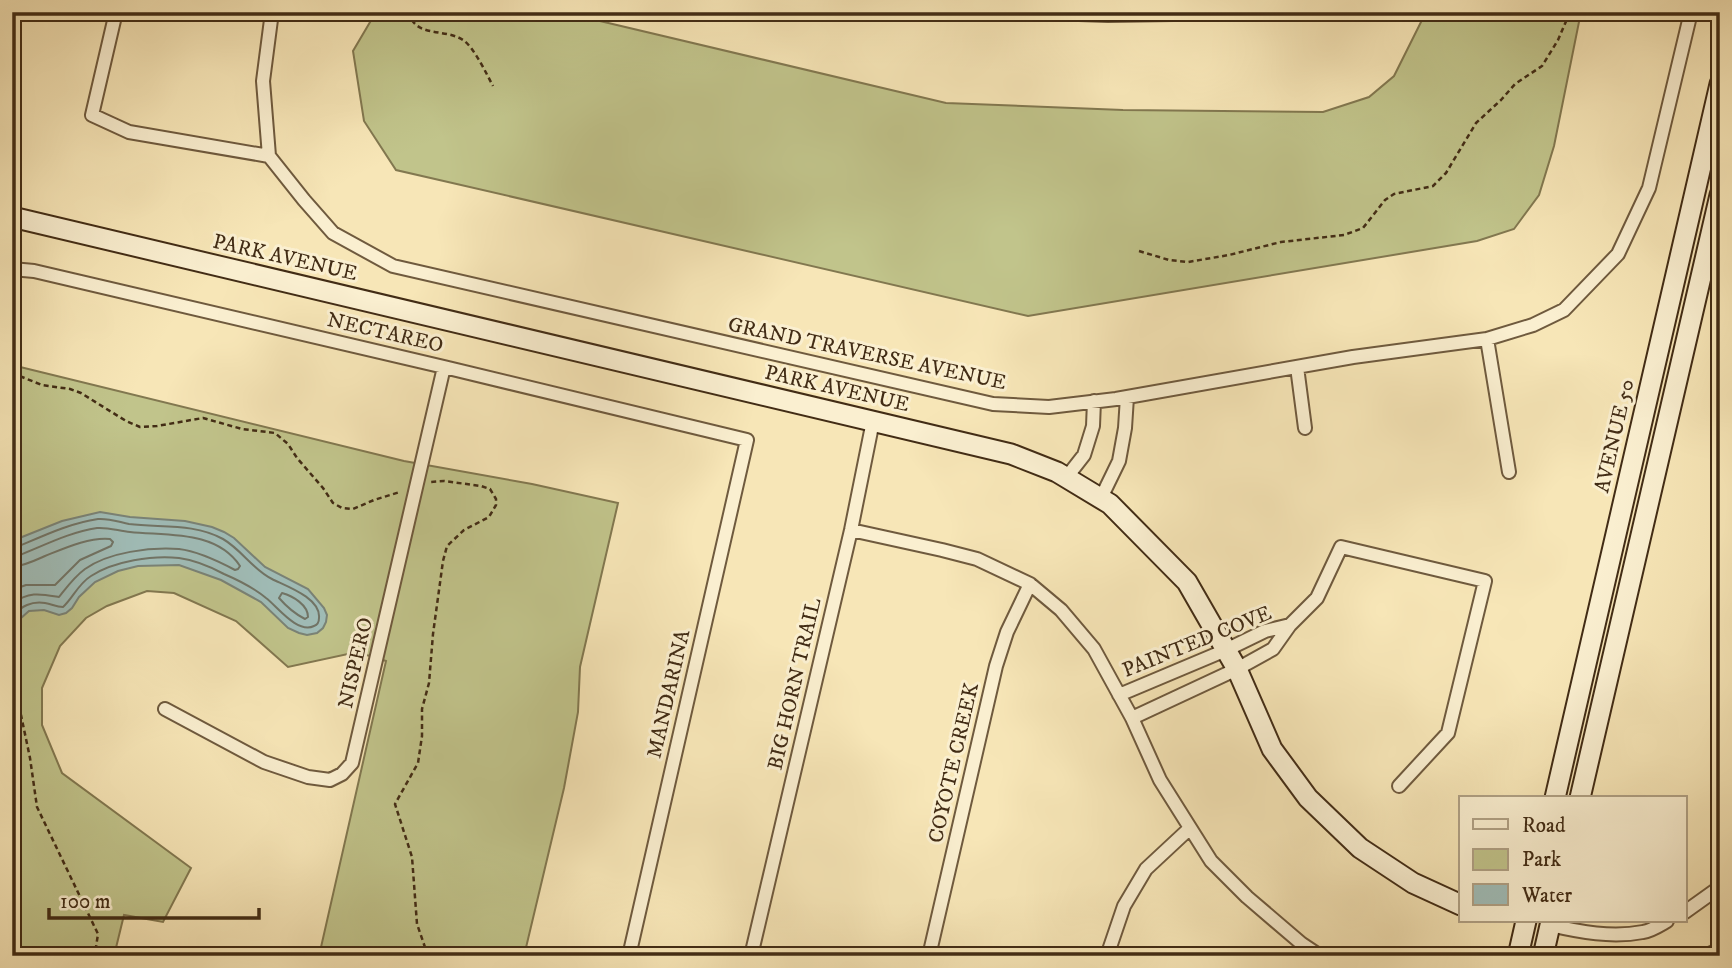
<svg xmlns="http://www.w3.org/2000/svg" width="1732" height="968" font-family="'IM FELL DW Pica',serif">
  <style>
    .green { fill: #c1c48b; stroke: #827850; stroke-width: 2 }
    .water { fill: #a0bdb8; stroke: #7a8377; stroke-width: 2 }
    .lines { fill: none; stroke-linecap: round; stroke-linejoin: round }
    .shore { stroke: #717466; stroke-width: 2 }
    .street-casing { stroke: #6f5a3e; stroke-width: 16 }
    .secondary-casing { stroke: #422c15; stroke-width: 23 }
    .path { stroke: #422c15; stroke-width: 2.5; stroke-dasharray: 5 3.5; stroke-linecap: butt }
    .street { stroke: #faefd0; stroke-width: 12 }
    .secondary { stroke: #faefd0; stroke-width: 19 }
    .labels { text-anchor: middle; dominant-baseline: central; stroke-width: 6; stroke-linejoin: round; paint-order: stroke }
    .street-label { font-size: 21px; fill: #422c15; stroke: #faefd0 }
  </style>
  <rect width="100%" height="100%" fill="#f7e6b7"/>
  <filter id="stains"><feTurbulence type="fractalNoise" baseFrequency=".00286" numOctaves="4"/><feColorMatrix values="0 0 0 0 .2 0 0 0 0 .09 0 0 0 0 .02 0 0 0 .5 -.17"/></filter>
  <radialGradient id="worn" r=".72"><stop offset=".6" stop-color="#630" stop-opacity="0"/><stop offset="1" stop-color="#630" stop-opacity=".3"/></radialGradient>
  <!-- green -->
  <path class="green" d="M 376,12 L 562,12 L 946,103 L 1123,110 L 1323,112 L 1369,97 L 1394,76 L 1426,12 L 1581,12 L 1554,146 L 1539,195 L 1514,229 L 1477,241 L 1028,316 L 396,170 L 364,121 L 353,51 Z
    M 12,365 L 404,461 L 532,484 L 618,503 L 580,667 L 578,712 L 564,788 L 524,956 L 319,956 L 386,661 L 357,652 L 288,667 L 236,621 L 174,593 L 147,591 L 107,606 L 86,618 L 60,646 L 42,688 L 42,725 L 62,773 L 191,868 L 163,922 L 124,915 L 114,956 L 12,956 Z"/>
  <!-- water -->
  <path class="water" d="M 100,512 L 130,517 L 185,521 L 212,527 L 224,532 L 234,538 L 265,567 L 308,589 L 324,608 L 327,615 L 326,622 L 323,628 L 317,633 L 307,635 L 299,633 L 288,628 L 261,602 L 221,580 L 179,565 L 138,566 L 118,571 L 95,582 L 79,597 L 72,608 L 66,613 L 59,615 L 44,610 L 29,611 L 12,626 L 12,541 L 62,521 Z"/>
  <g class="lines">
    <!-- shore -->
    <path class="shore" d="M 12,547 L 17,547 C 43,536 70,523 98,519 C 108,518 119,522 129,524 C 161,528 194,523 223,539 C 242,550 253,570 272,579 C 286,586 321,598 319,618 C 319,622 317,625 314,626 C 297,634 277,606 266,598 C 254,588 238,580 224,574 C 211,567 194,560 179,558 C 153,555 114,561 91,576 C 78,584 73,598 63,607 C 56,607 52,604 45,603 C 31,601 22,606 12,616
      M 12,556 L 20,555 C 45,545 70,532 97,528 C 108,527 119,531 130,532 C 167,536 216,530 240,566 L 238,569 L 235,570 C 220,562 196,551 179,549 C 150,547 109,552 85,569 C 74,577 67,587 59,597 C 41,594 29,591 12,604
      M 12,567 C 24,566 34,561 45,556 C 65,548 89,537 110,539 L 113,542 L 111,546 L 80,560 L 55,585 L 26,585 L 12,590
      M 282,593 C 293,596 308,605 308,617 L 305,619 C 295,614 286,606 279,598 Z"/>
    <defs>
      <path id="street" d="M 116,12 L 92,115 L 129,132 L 269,156
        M 272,12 L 263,81 L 269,156 L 304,200 L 333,233 L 393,266 L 993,404 L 1049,407 L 1116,399 L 1353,357 L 1487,339 L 1533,325 L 1564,310 L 1618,254 L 1649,188 L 1691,12
        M 1021,12 L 1108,15 L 1309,12
        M 12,269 L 34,271 L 444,367 L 747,440 L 629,956
        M 1487,339 L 1509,472
        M 1297,367 L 1305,428
        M 1066,478 L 1084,455 L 1093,426 L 1094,401
        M 1101,498 L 1119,461 L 1125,428 L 1127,397
        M 851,530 L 942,550 L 977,559 L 1030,584 L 1061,610 L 1094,649 L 1132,718 L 1160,780 L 1211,861 L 1247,897 L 1302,944 L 1320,956
        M 1119,695 L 1226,650 L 1265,631 L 1290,625
        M 165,709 L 264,762 L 308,777 L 330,780 L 342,774 L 352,763 L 444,367
        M 1132,718 L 1237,669 L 1273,649 L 1290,625 L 1317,598 L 1341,547 L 1485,581 L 1448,733 L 1399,786
        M 1685,912 L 1720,887
        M 1550,925 C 1580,932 1612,938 1643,932 C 1651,931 1660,925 1667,921
        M 751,956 L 851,530 L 873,421
        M 929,956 L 996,666 L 1007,632 L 1030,584
        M 1107,956 L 1124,906 L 1146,869 L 1190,828
        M 1705,956 L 1720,949"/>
      <path id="secondary" d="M 12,16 L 13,12
        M 12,217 L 1011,454 L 1057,472 L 1110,504 L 1187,582 L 1237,669 L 1272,749 L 1308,798 L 1360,848 L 1413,883 L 1461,905
        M 1555,798 L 1720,84
        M 1580,798 L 1720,195
        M 1518,956 L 1526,921
        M 1543,956 L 1551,921"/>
    </defs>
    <!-- street casing -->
    <use href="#street" class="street-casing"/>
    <!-- secondary casing -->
    <use href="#secondary" class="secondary-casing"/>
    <!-- path -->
    <path class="path" d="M 409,12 C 414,38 445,28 463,40 C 474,47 487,75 493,86
      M 1139,251 L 1169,260 L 1188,262 L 1229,255 L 1281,242 L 1344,235 L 1363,228 L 1385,200 L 1394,194 L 1433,186 L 1446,173 L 1476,123 L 1501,100 L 1515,84 L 1542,66 L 1558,40 L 1570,12
      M 12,373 L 42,385 L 70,389 L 81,393 L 126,421 L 140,427 L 157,426 L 203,418 L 242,429 L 275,433 L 288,444 L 297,458 L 323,488 L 333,503 L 342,508 L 353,509 L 374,500 L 400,492
      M 12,700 L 15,702 L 21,715 L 30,758 L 37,807 L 98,934 L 96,947 L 91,956
      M 428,956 L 417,924 L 412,857 L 395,804 L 418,763 L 422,736 L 422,709 L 429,683 L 433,634 L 443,561 L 447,546 L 464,530 L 489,517 L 496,505 L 496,499 L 490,489 L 481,486 L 444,481 L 430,482"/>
    <!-- street -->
    <use href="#street" class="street"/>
    <!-- secondary -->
    <use href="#secondary" class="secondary"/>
  </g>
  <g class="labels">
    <!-- street labels -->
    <g class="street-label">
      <text transform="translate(285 258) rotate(13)">PARK AVENUE</text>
      <text transform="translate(385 333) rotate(13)">NECTAREO</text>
      <text transform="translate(867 354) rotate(12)">GRAND TRAVERSE AVENUE</text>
      <text transform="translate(837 389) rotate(13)">PARK AVENUE</text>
      <text transform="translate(1615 436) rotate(-77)">AVENUE 50</text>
      <text transform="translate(1197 642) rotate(-22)">PAINTED COVE</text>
      <text transform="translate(356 663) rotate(-77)">NISPERO</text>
      <text transform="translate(795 684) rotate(-77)">BIG HORN TRAIL</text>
      <text transform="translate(669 694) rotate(-77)">MANDARINA</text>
      <text transform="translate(954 763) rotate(-77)">COYOTE CREEK</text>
    </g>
  </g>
  <!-- margin -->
  <rect width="1732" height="968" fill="none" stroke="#f7e6b7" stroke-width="42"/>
  <rect x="14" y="14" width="1704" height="940" fill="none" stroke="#422c15" stroke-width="3.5"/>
  <rect x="21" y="21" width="1690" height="926" fill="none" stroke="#422c15" stroke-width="2"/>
  <!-- legend -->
  <rect x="1459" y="796" width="228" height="126" fill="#faefd0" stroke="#b0a185" stroke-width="2"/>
  <rect x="1473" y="819" width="35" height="10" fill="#faefd0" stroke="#b0a185" stroke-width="2"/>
  <text x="1522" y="832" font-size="21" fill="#422c15">Road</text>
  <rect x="1473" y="849" width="35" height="21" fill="#c1c48b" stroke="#b0a185" stroke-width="2"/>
  <text x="1522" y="866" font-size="21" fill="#422c15">Park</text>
  <rect x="1473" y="884" width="35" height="21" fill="#a0bdb8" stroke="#b0a185" stroke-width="2"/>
  <text x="1522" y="902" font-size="21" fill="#422c15">Water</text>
  <!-- scale -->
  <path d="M49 908v10h210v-10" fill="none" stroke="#422c15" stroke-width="3.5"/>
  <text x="60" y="908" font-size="21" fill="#422c15" stroke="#faefd0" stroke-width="5" paint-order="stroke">100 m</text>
  <rect width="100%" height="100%" filter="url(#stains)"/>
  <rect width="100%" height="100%" fill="url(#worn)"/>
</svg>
